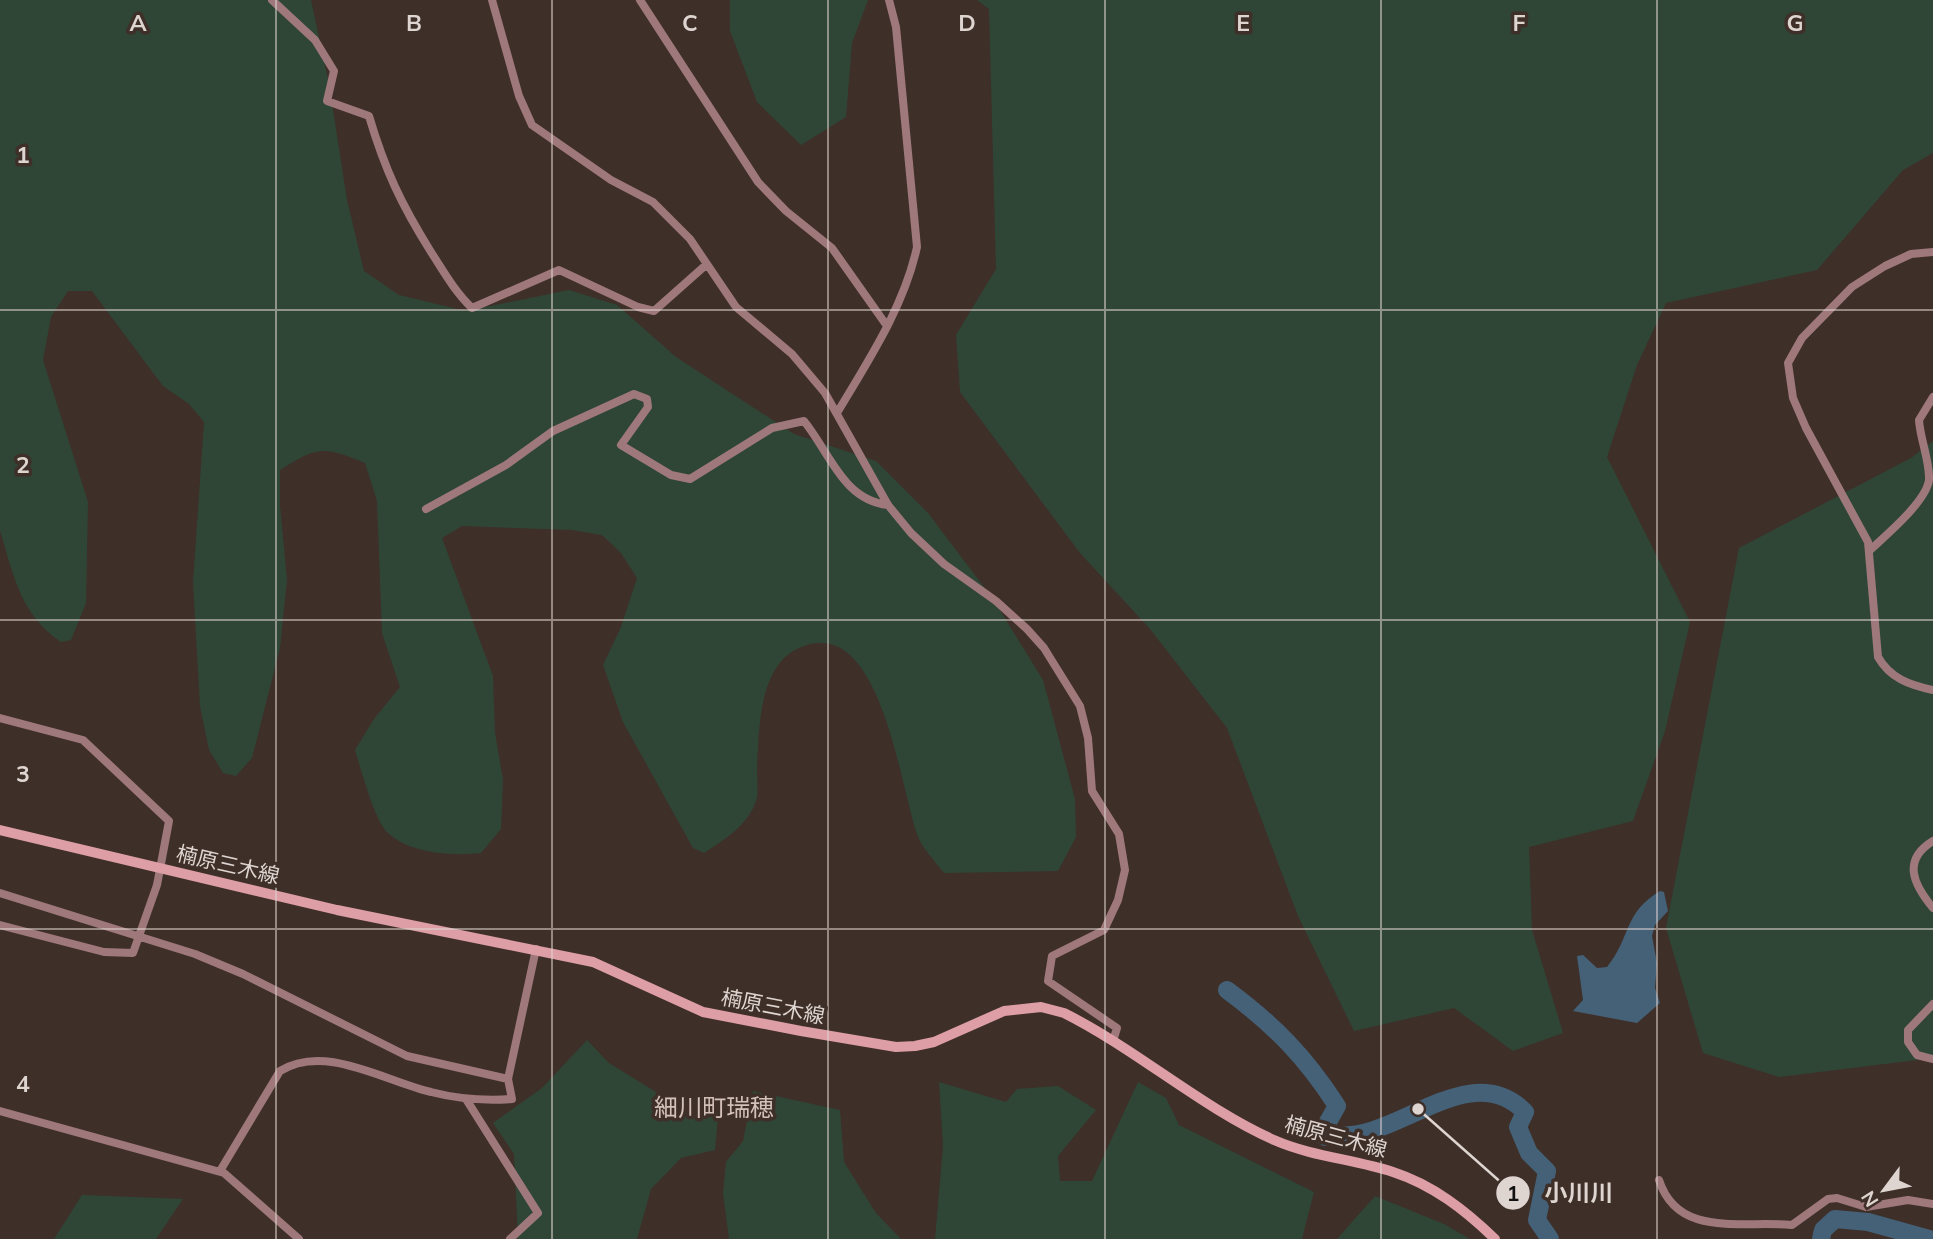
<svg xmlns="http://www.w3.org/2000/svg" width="1933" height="1239" font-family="Mulish,'Noto Sans JP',sans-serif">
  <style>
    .green { fill: #2f4637 }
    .water { fill: #446178 }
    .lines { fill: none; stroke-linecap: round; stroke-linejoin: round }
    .river { stroke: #446178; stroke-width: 18 }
    .minor { stroke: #9f787c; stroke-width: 8 }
    .secondary { stroke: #dd9ea5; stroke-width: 10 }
    .grid { fill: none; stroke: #ded4d0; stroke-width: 2; stroke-opacity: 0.55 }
    .labels { text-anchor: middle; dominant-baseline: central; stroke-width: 7; stroke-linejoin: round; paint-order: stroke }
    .street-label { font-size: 21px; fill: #ded4d0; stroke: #3e2f29 }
    .quarter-label { font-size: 24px; fill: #d3c0b8; stroke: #3e2f29 }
    .grid-label { font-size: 23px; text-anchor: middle; font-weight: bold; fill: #ded4d0; stroke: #3e2f29; stroke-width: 7; stroke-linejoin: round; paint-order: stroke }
    .leader { fill: none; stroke: #ded4d0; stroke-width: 2.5 }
    .callout-dot { fill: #ded4d0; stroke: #3e2f29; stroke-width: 2.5 }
    .mark-label { font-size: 21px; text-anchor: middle; font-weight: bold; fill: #111 }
    .callout-label { font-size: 23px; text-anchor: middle; font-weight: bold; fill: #ded4d0; stroke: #3e2f29; stroke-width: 7; stroke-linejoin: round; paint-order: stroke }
  </style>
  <rect width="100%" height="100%" fill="#3e2f29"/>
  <!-- green -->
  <path class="green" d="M 0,0 L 311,0 L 329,84 L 347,200 L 364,271 L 399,295 L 466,311 L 569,290 L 617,305 L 676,357 L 794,434 L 876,461 L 928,513 L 993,599 L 1043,680 L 1075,799 L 1076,837 L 1058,871 L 944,873 C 935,861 921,847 917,834 C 900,787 880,607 797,649 C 758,668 759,732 757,769 C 757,779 759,793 756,801 C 748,825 724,840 704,853 L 693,848 L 623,722 L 603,665 L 621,627 L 637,578 L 621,553 L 602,535 L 572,530 L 462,526 L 442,538 L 493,676 L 495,733 L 503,780 L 501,829 L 481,853 C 453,856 409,854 387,832 C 374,819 361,769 355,750 L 374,719 L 400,687 L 382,633 L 377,501 L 365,463 C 323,446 318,446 280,470 L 280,506 L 287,579 L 280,648 L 252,758 L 236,776 L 223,773 L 209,750 L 200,706 L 193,583 L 204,422 L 189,404 L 163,386 L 92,291 L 68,291 L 51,317 L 43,360 L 88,502 L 86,603 L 71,640 L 61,642 C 20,614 14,576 0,531 Z
    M 730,0 L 868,0 L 852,43 L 846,117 L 801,145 L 757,102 L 730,31 Z
    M 977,0 L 1933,0 L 1933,153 L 1903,170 L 1817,270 L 1666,303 L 1637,365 L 1607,457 L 1690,622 L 1665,731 L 1633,821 L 1529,847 L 1532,930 L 1563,1033 L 1513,1051 L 1454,1008 L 1354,1031 L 1298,916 L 1227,728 L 1150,629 L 1080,553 L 960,392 L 956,335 L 996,269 L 989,9 Z
    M 1933,441 L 1933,1058 L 1779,1077 L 1703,1053 L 1666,928 L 1739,548 L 1911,458 Z
    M 587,1040 L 609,1063 L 656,1092 L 719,1107 L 715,1150 L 681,1158 L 651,1189 L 637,1239 L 518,1239 L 514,1154 L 493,1123 L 542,1088 Z
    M 939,1082 L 1006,1102 L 1017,1089 L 1058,1086 L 1096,1110 L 1058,1156 L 1060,1181 L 1092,1181 L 1138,1082 L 1166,1098 L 1179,1125 L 1314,1192 L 1302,1239 L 935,1239 L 943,1146 Z
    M 753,1091 L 840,1110 L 844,1162 L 876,1213 L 901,1239 L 729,1239 L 723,1193 L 726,1162 L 743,1141 Z
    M 82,1195 L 183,1199 L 156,1239 L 54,1239 Z
    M 1375,1196 L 1444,1224 L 1470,1239 L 1337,1239 Z"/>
  <!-- water -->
  <path class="water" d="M 1660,891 L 1664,892 L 1668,911 L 1655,925 L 1652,936 L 1657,963 L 1655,988 L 1660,1003 L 1637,1023 L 1573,1011 L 1583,1000 L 1577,956 L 1583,955 L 1597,968 L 1607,967 C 1631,938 1623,913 1660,891 Z"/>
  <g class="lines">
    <!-- river -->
    <path class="river" d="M 1227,990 C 1274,1025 1305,1056 1337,1106 L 1324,1129 L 1325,1137 C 1337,1136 1351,1136 1363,1133 C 1414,1122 1477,1063 1525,1112 L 1518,1127 L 1529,1153 L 1547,1171 L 1537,1220 L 1550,1239
      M 1821,1239 L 1823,1230 L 1835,1219 L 1868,1222 L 1929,1239"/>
    <!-- minor -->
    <path class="minor" d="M 272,0 L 315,40 L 334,71 L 327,101 L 369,116 C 385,170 401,204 431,252 C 444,272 455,292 472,308 L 559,270 L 638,307 L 654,311 L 707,264
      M 492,0 L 519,96 L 532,125 L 611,180 L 653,202 L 690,239 L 736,307 L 792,354 L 825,393 L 888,505 L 911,533 L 944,564 L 996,601 L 1027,629 L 1044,648 L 1080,706 L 1088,738 L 1092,791 L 1119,834 L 1125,870 L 1118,900 L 1104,930 L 1052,956 L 1048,981 L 1117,1028 L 1113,1041
      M 640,0 L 758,182 L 786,211 L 832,248 L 887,326
      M 1933,252 L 1911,254 L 1885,266 L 1852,287 L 1802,338 L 1788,363 L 1793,398 L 1806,428 L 1868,542 L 1878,657 C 1890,678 1909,685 1933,690
      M 837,413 C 868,361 904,307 917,247 L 896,27 L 889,0
      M 426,509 L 506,465 L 553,431 L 634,394 L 647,399 L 648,407 L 621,445 L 671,475 L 690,479 L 772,428 L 804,421 C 830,453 843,500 888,505
      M 1869,551 C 1885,536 1926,502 1929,480 C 1930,461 1920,439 1919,420 L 1933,397
      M 0,718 L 83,740 L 169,821 L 157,885 L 133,953 L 104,952 L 0,925
      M 1933,841 C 1902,860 1913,884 1933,908
      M 0,893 L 195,954 L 243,974 L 407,1056 L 508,1079
      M 1933,1004 L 1908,1030 L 1908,1042 L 1917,1055 L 1933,1059
      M 466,1099 L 538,1213 L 510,1239
      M 0,1111 L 224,1173 L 299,1239
      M 220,1171 L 280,1071 C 325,1043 384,1081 431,1092 C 458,1099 483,1101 512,1099 L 508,1079 L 536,949
      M 1659,1180 C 1678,1239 1743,1220 1792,1225 L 1828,1199 L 1837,1198 L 1866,1207 L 1908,1200 L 1933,1204"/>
    <!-- secondary -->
    <path class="secondary" d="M 0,830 L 337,910 L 593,962 L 703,1012 L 801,1031 L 896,1047 L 915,1046 L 934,1042 L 1004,1011 L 1041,1007 L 1064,1013 C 1136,1049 1202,1108 1274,1140 C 1313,1157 1354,1159 1393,1172 C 1433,1185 1465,1210 1495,1239"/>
  </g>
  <!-- grid -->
  <path class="grid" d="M 276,0 L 276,1239M 552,0 L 552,1239M 828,0 L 828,1239M 1105,0 L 1105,1239M 1381,0 L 1381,1239M 1657,0 L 1657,1239M 0,310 L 1933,310M 0,620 L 1933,620M 0,929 L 1933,929"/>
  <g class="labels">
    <!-- street labels -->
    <g class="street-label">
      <text transform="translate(228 864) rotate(13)">楠原三木線</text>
      <text transform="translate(773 1006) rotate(11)">楠原三木線</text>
      <text transform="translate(1336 1136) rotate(15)">楠原三木線</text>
    </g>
    <!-- quarter labels -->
    <g class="quarter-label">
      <text x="714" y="1107">細川町瑞穂</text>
    </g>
  </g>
  <g class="grid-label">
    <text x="138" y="31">A</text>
    <text x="414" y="31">B</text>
    <text x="690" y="31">C</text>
    <text x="967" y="31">D</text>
    <text x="1243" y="31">E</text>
    <text x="1519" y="31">F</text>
    <text x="1795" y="31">G</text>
    <text x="23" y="163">1</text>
    <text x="23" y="473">2</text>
    <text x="23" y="782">3</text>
    <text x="23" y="1092">4</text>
  </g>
  <!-- callouts -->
  <path class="leader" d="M1418 1109L1513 1193"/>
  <g class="callout-dot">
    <circle cx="1418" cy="1109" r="7"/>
    <circle cx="1513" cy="1193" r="18"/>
  </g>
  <g class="mark-label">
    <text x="1513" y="1201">1</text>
  </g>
  <g class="callout-label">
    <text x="1579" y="1201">小川川</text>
  </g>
  <!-- north arrow -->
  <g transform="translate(1884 1190) rotate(238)" stroke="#3e2f29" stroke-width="5" paint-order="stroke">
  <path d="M0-5L12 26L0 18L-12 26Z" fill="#ded4d0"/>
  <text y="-10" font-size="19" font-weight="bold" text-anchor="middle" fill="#ded4d0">N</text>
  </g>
</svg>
